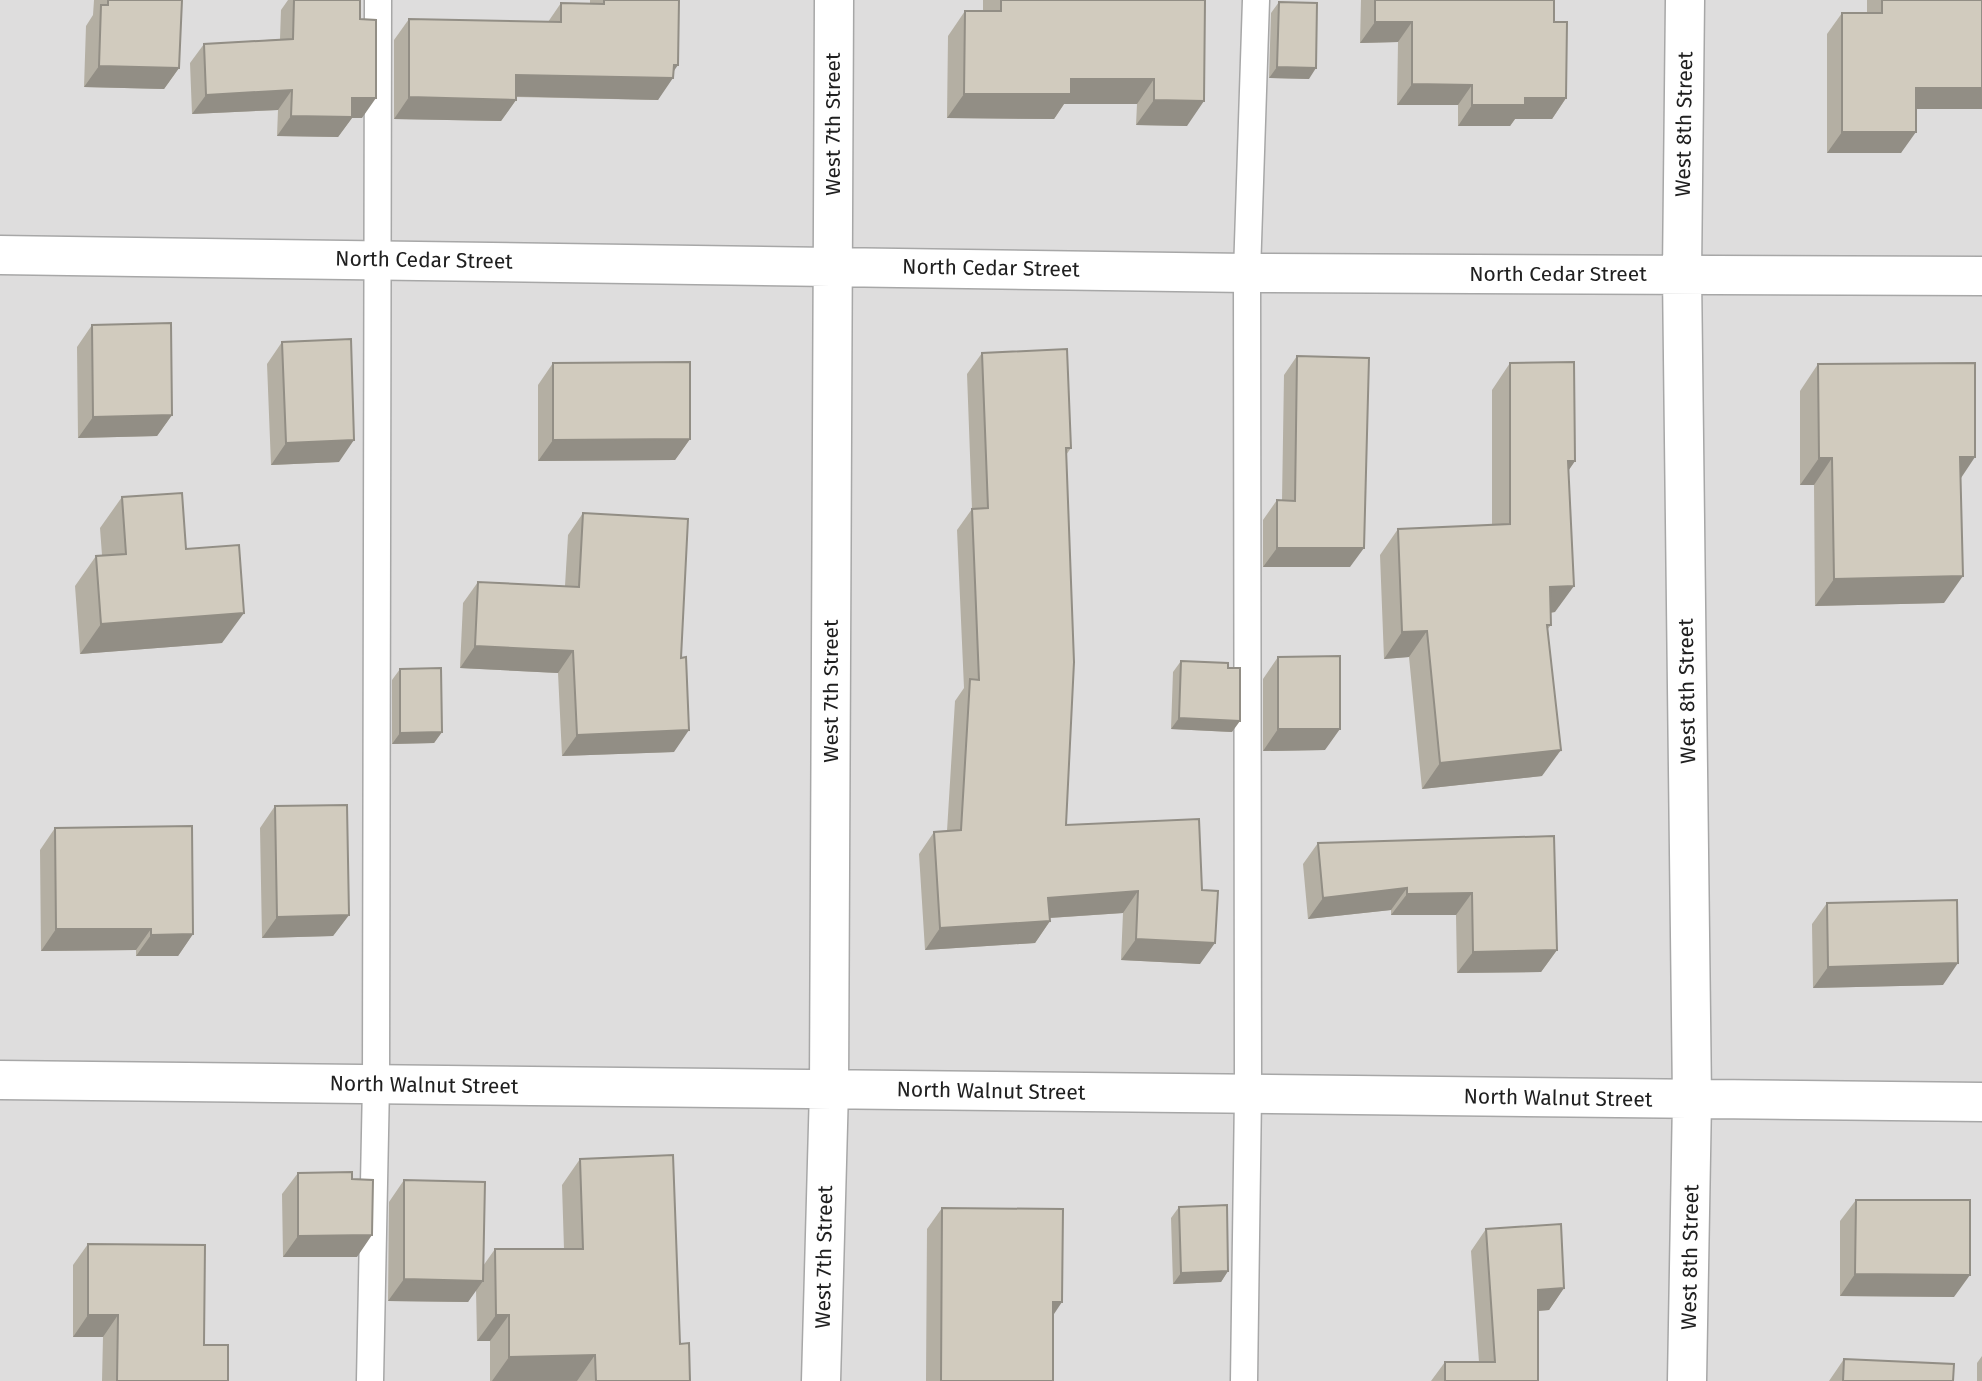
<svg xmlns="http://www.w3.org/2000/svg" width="1982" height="1381" font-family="'Fira Sans',sans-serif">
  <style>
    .residential { fill: #dedddd }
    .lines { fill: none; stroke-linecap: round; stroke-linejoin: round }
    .service-casing { stroke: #a7a7a7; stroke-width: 29 }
    .minor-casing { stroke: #a7a7a7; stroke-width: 41 }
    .service { stroke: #fff; stroke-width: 26 }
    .minor { stroke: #fff; stroke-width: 38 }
    .wall { fill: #b4afa3 }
    .shaded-wall { fill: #928e85 }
    .building { fill: #d1cbbe; stroke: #928e85; stroke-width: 2 }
    .labels { text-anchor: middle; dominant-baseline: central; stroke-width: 5; stroke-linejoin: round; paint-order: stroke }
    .street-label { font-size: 21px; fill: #202020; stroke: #fff }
  </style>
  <rect width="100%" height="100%" fill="#f1f0e5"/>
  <!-- residential -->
  <path class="residential" d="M 0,0 L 1982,0 L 1982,1381 L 0,1381 Z"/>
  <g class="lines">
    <defs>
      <path id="service" d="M 370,1381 L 376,1084 L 378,0
        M 1244,1381 L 1248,1094 L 1247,273 L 1256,0"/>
      <path id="minor" d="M 1685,0 L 1682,274 L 1692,1099 L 1687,1381
        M 0,255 L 1247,273 L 1982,276
        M 0,1080 L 1982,1102
        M 821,1381 L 829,1089 L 834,0"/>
    </defs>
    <!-- service casing -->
    <use href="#service" class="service-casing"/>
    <!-- minor casing -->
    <use href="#minor" class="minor-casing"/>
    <!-- service -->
    <use href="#service" class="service"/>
    <!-- minor -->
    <use href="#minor" class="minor"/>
  </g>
  <!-- wall -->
  <path class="wall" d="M 94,0 L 182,0 L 179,68 L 164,89 L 84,87 L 86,26 L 93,15 Z
    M 288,0 L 360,0 L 362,118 L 352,118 L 338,137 L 277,136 L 278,110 L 192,114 L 190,63 L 204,44 L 280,39 L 281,10 Z
    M 590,0 L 679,0 L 673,71 L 658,100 L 516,97 L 516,100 L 501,121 L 394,119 L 394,40 L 409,19 L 548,22 L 561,3 L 590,4 Z
    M 983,0 L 1205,0 L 1187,126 L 1136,125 L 1137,104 L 1064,104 L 1054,119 L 947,118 L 948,36 L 965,11 L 983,11 Z
    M 1361,0 L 1554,0 L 1554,22 L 1566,98 L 1552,119 L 1515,119 L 1510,126 L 1458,126 L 1458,105 L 1397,105 L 1398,42 L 1360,43 Z
    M 1867,0 L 1982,0 L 1916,109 L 1901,153 L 1827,153 L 1827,34 L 1842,13 L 1867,13 Z
    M 1279,2 L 1309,79 L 1269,78 L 1271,13 Z
    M 92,325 L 172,415 L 157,436 L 78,438 L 77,347 Z
    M 282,342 L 339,462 L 271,465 L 267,364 Z
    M 982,353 L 1071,448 L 1066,455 L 1066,825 L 1199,819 L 1200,964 L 1121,960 L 1123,913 L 1050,918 L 1050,921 L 1035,943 L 925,950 L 919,854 L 934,832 L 947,831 L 955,701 L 964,688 L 957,530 L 972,509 L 967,374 Z
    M 1297,356 L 1350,567 L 1263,567 L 1263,520 L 1277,500 L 1282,501 L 1284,375 Z
    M 553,363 L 690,439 L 675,460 L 538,461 L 538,385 Z
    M 1510,363 L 1575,461 L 1568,471 L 1555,612 L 1551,613 L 1551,625 L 1547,630 L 1542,776 L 1422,789 L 1409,657 L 1384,659 L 1380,555 L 1398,529 L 1492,525 L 1492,390 Z
    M 1818,364 L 1961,478 L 1944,603 L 1815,606 L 1814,485 L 1800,485 L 1800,391 Z
    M 122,497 L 186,549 L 222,643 L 80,654 L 75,586 L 96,556 L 102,555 L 100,528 Z
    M 583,513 L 674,752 L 562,756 L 558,673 L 460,668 L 463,603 L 478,582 L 565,586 L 568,535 Z
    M 1278,657 L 1325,750 L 1263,751 L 1263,679 Z
    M 1181,661 L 1232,732 L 1171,729 L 1173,672 Z
    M 400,669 L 442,732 L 434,743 L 392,744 L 392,680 Z
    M 275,806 L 349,915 L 333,936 L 262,938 L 260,828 Z
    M 55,828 L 193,934 L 178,956 L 136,956 L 136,950 L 41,951 L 40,850 Z
    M 1554,836 L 1557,950 L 1541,972 L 1457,973 L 1456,915 L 1391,915 L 1391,910 L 1308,919 L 1303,864 L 1318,843 Z
    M 1827,903 L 1943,985 L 1813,988 L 1812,924 Z
    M 580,1159 L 680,1344 L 690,1381 L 490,1381 L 490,1341 L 477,1341 L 476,1289 L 468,1302 L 388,1301 L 389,1202 L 404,1180 L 483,1266 L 495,1249 L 564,1249 L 562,1185 Z
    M 298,1173 L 357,1257 L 283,1257 L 282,1194 Z
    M 1856,1200 L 1954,1297 L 1840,1296 L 1840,1221 Z
    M 1179,1207 L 1228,1271 L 1221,1282 L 1173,1284 L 1171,1218 Z
    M 942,1208 L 1053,1315 L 1053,1381 L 926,1381 L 927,1229 Z
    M 1486,1229 L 1564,1288 L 1549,1310 L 1538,1311 L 1538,1381 L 1431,1381 L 1445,1362 L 1479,1362 L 1471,1251 Z
    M 88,1244 L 204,1345 L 228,1381 L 102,1381 L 103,1337 L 73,1337 L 73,1265 Z
    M 1982,1356 L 1982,1381 L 1977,1381 L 1977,1363 Z
    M 1844,1359 L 1953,1381 L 1829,1381 Z"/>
  <!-- shaded-wall -->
  <path class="shaded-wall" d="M 1375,22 L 1412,22 L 1398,42 L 1360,43 Z
    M 674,65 L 678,65 L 669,78 L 673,78 L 658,100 L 501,96 L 516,75 Z
    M 99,66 L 179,68 L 164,89 L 84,87 Z
    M 1277,67 L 1316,68 L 1309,79 L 1269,78 Z
    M 1071,79 L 1154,79 L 1137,104 L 1064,104 L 1054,119 L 947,118 L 964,94 Z
    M 1412,84 L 1472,85 L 1458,105 L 1397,105 Z
    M 1916,88 L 1982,88 L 1982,109 L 1901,109 Z
    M 292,90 L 278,110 L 192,114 L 206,95 Z
    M 409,97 L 516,100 L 501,121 L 394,119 Z
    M 352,98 L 376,98 L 362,118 L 352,118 L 338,137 L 277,136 L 291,116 Z
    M 1525,98 L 1566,98 L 1552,119 L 1515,119 L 1510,126 L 1458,126 L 1472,105 Z
    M 1154,100 L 1204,101 L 1187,126 L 1136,125 Z
    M 1842,132 L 1916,132 L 1901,153 L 1827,153 Z
    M 172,415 L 157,436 L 78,438 L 93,417 Z
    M 690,439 L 675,460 L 538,461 L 553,440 Z
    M 354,440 L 339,462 L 271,465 L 286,443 Z
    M 1960,457 L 1975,457 L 1957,484 Z
    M 1819,458 L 1832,458 L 1814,485 L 1800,485 Z
    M 1568,461 L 1575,461 L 1557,487 Z
    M 1277,548 L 1364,548 L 1350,567 L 1263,567 Z
    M 1963,576 L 1944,603 L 1815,606 L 1834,579 Z
    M 1574,586 L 1555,612 L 1531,614 L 1550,587 Z
    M 244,613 L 222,643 L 80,654 L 101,624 Z
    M 1427,631 L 1409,657 L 1384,659 L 1402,632 Z
    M 475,646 L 573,651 L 558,673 L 460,668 Z
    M 1179,718 L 1240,721 L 1232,732 L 1171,729 Z
    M 1278,729 L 1340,729 L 1325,750 L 1263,751 Z
    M 689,730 L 674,752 L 562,756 L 577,735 Z
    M 442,732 L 434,743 L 392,744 L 400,733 Z
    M 1561,750 L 1542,776 L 1422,789 L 1440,763 Z
    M 1407,888 L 1391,910 L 1308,919 L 1323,898 Z
    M 1138,891 L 1123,913 L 1033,919 L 1048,898 Z
    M 1472,893 L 1456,915 L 1391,915 L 1407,894 Z
    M 349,915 L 333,936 L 262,938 L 277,917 Z
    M 1050,921 L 1035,943 L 925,950 L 940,928 Z
    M 56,929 L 151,929 L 136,950 L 41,951 Z
    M 193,934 L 178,956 L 136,956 L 151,935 Z
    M 1136,939 L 1215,943 L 1200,964 L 1121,960 Z
    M 1557,950 L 1541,972 L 1457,973 L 1473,952 Z
    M 1958,963 L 1943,985 L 1813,988 L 1828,967 Z
    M 372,1235 L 357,1257 L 283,1257 L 298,1236 Z
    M 1228,1271 L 1221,1282 L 1173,1284 L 1181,1273 Z
    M 1855,1274 L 1970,1275 L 1954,1297 L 1840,1296 Z
    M 404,1279 L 483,1281 L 468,1302 L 388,1301 Z
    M 1564,1288 L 1549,1310 L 1523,1312 L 1538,1290 Z
    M 1053,1302 L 1062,1302 L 1048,1323 Z
    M 88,1315 L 118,1315 L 103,1337 L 73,1337 Z
    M 496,1315 L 509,1315 L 490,1341 L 477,1341 Z
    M 595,1355 L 577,1381 L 492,1381 L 509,1357 Z"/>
  <!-- building -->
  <path class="building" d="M 108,0 L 182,0 L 179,68 L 99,66 L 101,5 L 108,5 Z
    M 294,0 L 360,0 L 360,19 L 376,20 L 376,98 L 352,98 L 352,117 L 291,116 L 292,90 L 206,95 L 204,44 L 293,39 Z
    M 604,0 L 679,0 L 678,65 L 674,65 L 673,78 L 516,75 L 516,100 L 409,97 L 409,19 L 561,22 L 561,3 L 604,4 Z
    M 1001,0 L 1205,0 L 1204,101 L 1154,100 L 1154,79 L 1071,79 L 1071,94 L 964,94 L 965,11 L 1001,11 Z
    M 1375,0 L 1554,0 L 1554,22 L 1567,22 L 1566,98 L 1525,98 L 1525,105 L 1472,105 L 1472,85 L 1412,84 L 1412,22 L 1375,22 Z
    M 1882,0 L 1982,0 L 1982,88 L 1916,88 L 1916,132 L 1842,132 L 1842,13 L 1882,13 Z
    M 1279,2 L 1317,3 L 1316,68 L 1277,67 Z
    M 171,323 L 172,415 L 93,417 L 92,325 Z
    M 351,339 L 354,440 L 286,443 L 282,342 Z
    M 1067,349 L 1071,448 L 1066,448 L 1074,662 L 1066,825 L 1199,819 L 1202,890 L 1218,891 L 1215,943 L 1136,939 L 1138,891 L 1048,898 L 1050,921 L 940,928 L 934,832 L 961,830 L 970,679 L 979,680 L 972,509 L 988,508 L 982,353 Z
    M 1297,356 L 1369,358 L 1364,548 L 1277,548 L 1277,500 L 1295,501 Z
    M 690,362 L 690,439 L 553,440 L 553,363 Z
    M 1574,362 L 1575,461 L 1568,461 L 1574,586 L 1550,587 L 1551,625 L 1547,625 L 1561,750 L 1440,763 L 1427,631 L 1402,632 L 1398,529 L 1510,524 L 1510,363 Z
    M 1975,363 L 1975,457 L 1960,457 L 1963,576 L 1834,579 L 1832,458 L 1819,458 L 1818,364 Z
    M 182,493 L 186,549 L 239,545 L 244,613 L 101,624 L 96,556 L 126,554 L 122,497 Z
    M 583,513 L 688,519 L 681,658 L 686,657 L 689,730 L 577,735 L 573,651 L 475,646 L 478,582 L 579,587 Z
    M 1340,656 L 1340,729 L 1278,729 L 1278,657 Z
    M 1181,661 L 1228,663 L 1228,668 L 1240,668 L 1240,721 L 1179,718 Z
    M 441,668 L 442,732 L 400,733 L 400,669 Z
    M 347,805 L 349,915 L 277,917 L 275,806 Z
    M 192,826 L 193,934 L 151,935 L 151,929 L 56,929 L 55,828 Z
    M 1554,836 L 1557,950 L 1473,952 L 1472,893 L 1407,894 L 1407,888 L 1323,898 L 1318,843 Z
    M 1957,900 L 1958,963 L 1828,967 L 1827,903 Z
    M 673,1155 L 680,1344 L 689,1343 L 690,1381 L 596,1381 L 595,1355 L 509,1357 L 509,1315 L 496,1315 L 495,1249 L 583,1249 L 580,1159 Z
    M 352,1172 L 352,1179 L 373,1180 L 372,1235 L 298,1236 L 298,1173 Z
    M 404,1180 L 485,1182 L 483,1281 L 404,1279 Z
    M 1856,1200 L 1970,1200 L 1970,1275 L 1855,1274 Z
    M 1227,1205 L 1228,1271 L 1181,1273 L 1179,1207 Z
    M 942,1208 L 1063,1209 L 1062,1302 L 1053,1302 L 1053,1381 L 941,1381 Z
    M 1561,1224 L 1564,1288 L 1538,1290 L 1538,1381 L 1445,1381 L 1445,1362 L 1495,1362 L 1486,1229 Z
    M 88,1244 L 205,1245 L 204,1345 L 228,1345 L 228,1381 L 117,1381 L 118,1315 L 88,1315 Z
    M 1844,1359 L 1954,1364 L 1953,1381 L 1843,1381 Z"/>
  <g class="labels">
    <!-- street labels -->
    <g class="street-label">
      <text transform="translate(833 124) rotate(-90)">West 7th Street</text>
      <text transform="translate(1684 124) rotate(-89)">West 8th Street</text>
      <text transform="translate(424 260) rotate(1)">North Cedar Street</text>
      <text transform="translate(991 268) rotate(1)">North Cedar Street</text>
      <text x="1558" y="274">North Cedar Street</text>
      <text transform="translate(831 691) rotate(-90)">West 7th Street</text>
      <text transform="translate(1687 691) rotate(-91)">West 8th Street</text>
      <text transform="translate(424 1085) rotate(1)">North Walnut Street</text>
      <text transform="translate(991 1091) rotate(1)">North Walnut Street</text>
      <text transform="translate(1558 1098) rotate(1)">North Walnut Street</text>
      <text transform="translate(824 1257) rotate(-89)">West 7th Street</text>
      <text transform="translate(1690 1257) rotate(-89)">West 8th Street</text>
    </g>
  </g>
</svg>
